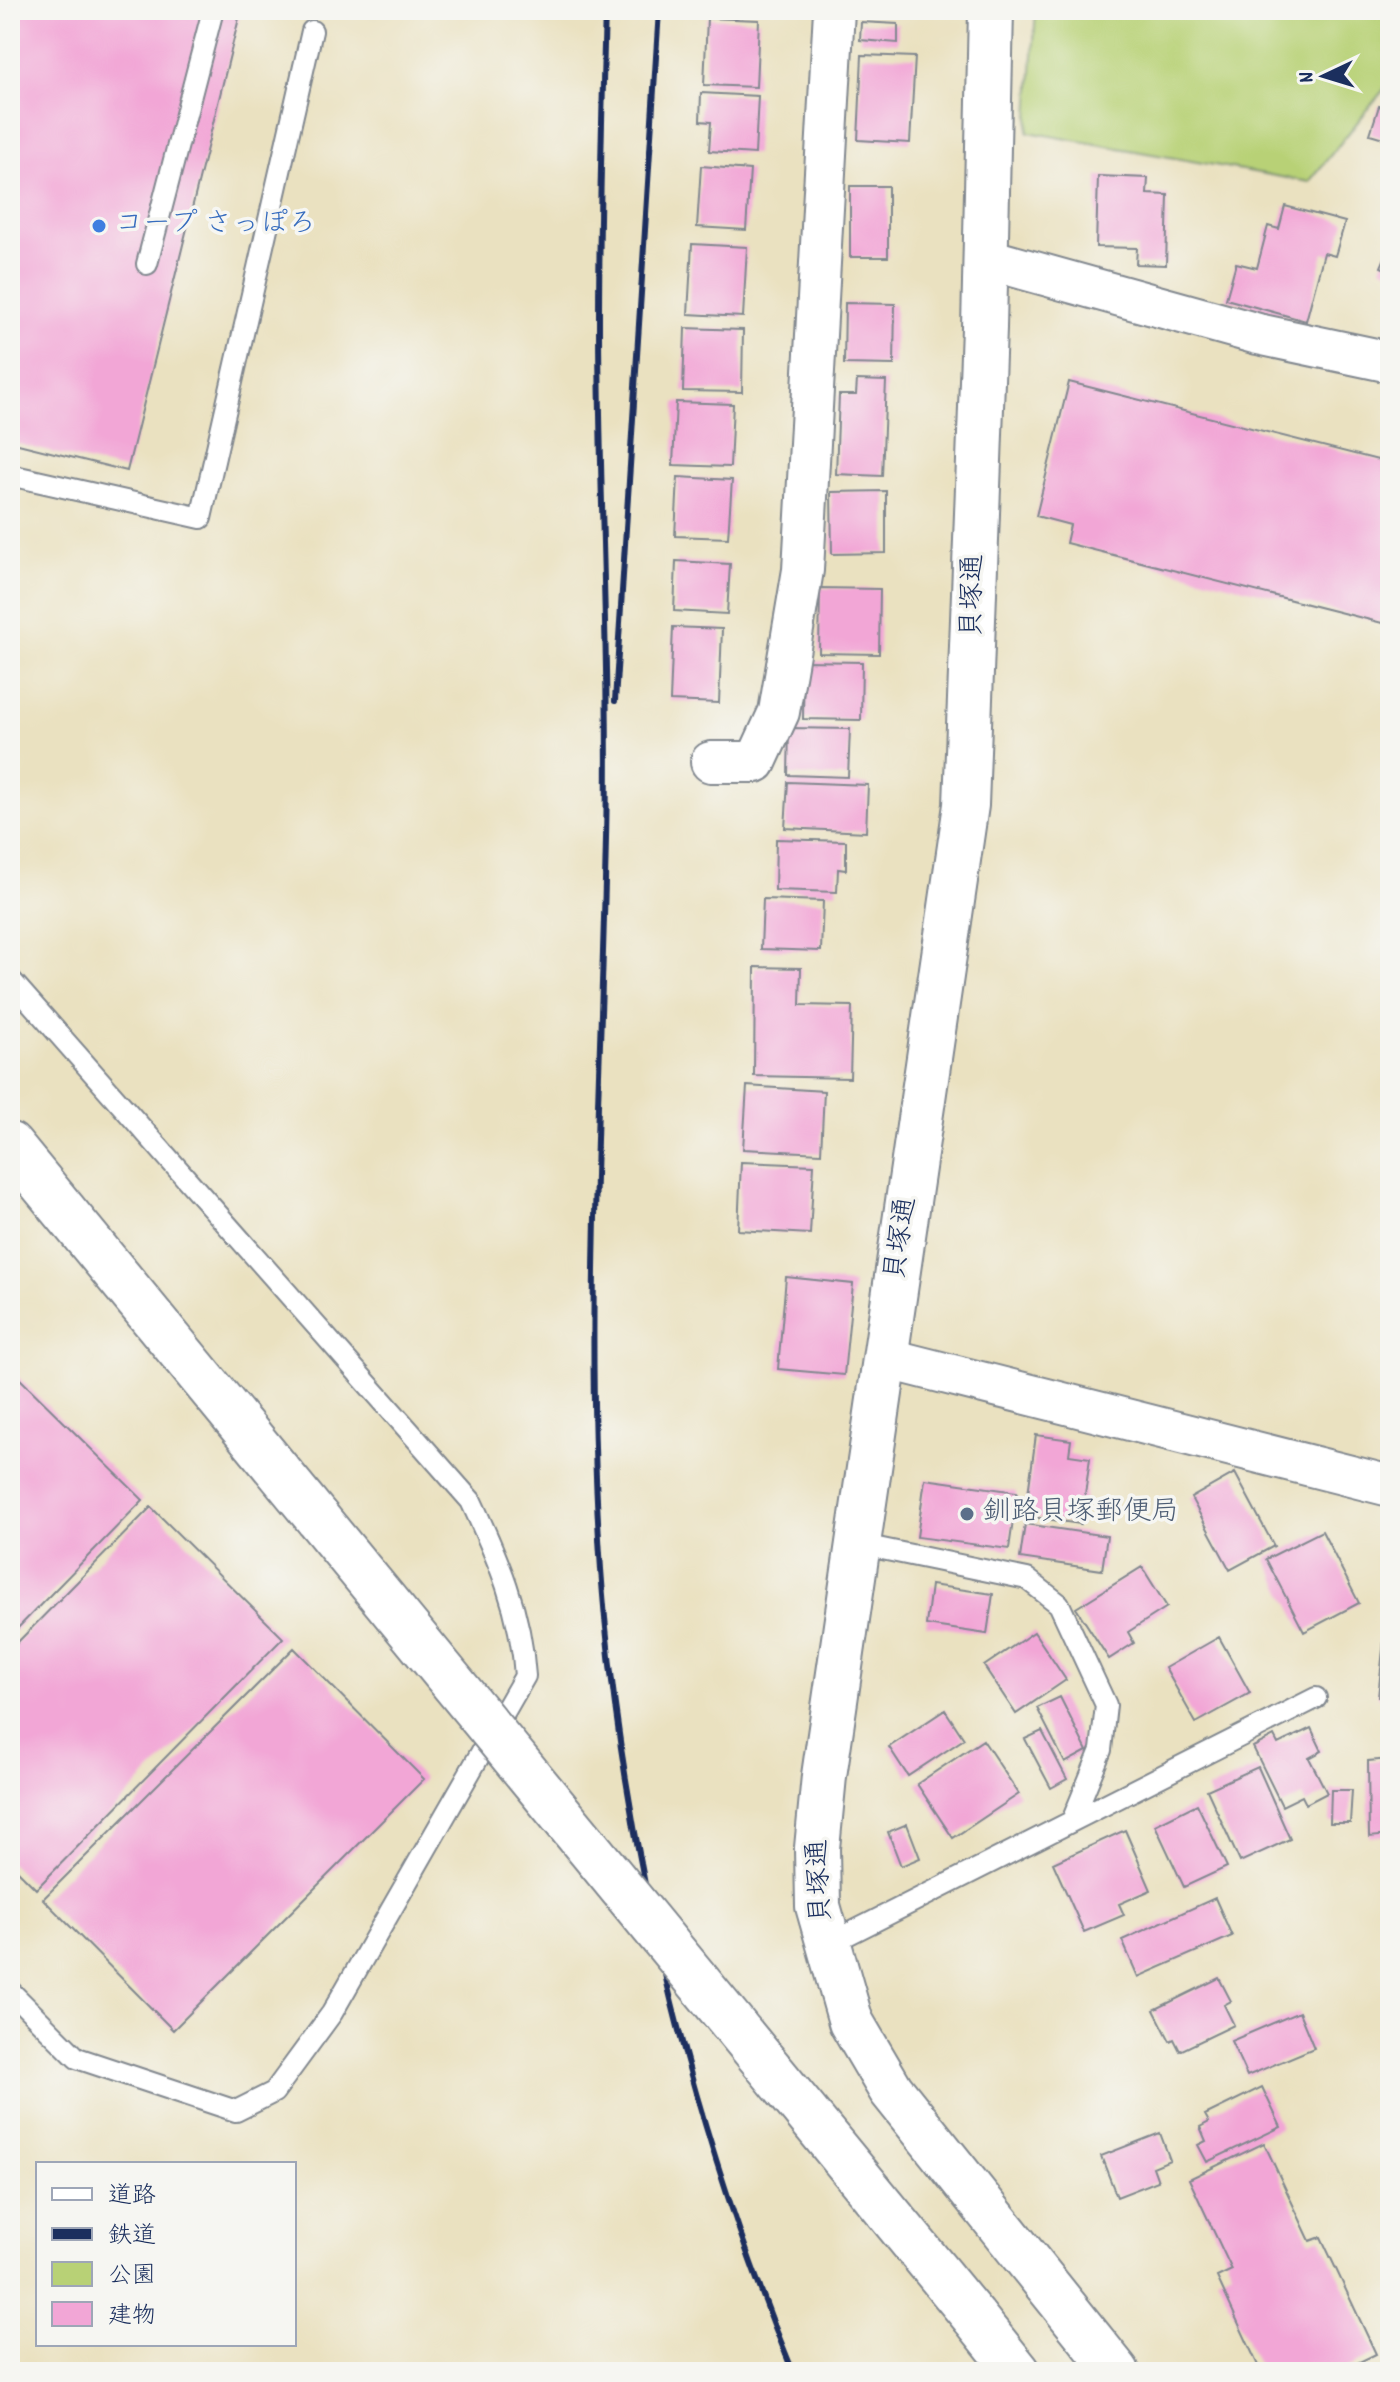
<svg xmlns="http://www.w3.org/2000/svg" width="1400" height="2382" font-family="Dekko,'Klee One',sans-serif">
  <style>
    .green { fill: #b8d176; stroke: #6a806a; stroke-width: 2 }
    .building { fill: #f2a6d6 }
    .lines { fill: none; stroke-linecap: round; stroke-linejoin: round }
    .service-casing { stroke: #82888f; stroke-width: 24 }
    .minor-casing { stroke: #82888f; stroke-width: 44 }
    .tertiary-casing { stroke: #82888f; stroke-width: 48 }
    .service { stroke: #fff; stroke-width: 20 }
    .minor { stroke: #fff; stroke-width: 40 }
    .tertiary { stroke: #fff; stroke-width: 44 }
    .rail { stroke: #1b2f5e; stroke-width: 6 }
    .tertiary-bridge-casing { stroke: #82888f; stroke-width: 48; stroke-linecap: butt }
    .tertiary-bridge { stroke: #fff; stroke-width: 44 }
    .shop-dot { fill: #3f7fe0; stroke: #f6f6f2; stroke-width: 3 }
    .service-dot { fill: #5c6f8a; stroke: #f6f6f2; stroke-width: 3 }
    .labels { text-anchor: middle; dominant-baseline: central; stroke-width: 7; stroke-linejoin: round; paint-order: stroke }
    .shop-label { font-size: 28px; fill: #366cbe; stroke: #f6f6f2; text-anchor: start }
    .street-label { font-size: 28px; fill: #1b2f5e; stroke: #f6f6f2 }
    .service-label { font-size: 28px; fill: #4e5e75; stroke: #f6f6f2; text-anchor: start }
  </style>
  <rect width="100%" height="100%" fill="#f6f6f2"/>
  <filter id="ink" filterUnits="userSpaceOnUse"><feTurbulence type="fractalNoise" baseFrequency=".0125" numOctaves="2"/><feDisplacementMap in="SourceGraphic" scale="16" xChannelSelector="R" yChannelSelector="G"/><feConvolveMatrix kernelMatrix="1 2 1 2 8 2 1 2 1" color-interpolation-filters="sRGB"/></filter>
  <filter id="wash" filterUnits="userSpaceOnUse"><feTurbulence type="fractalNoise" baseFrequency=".006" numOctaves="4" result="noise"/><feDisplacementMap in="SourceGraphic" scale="32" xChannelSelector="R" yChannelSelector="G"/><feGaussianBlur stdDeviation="1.8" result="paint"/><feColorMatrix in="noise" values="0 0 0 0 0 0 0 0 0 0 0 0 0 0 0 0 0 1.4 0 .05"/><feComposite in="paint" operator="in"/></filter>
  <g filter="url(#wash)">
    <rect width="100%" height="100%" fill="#eae1c0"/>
    <!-- green -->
    <path class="green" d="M 1036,10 L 1390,10 L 1390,82 L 1309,182 L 1028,132 Z"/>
    <g id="blocks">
      <!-- building -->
      <path class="building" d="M 10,10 L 241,10 L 127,471 L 10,442 Z
        M 707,18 L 759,20 L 756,87 L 704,85 Z
        M 861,22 L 898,24 L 898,43 L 860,40 Z
        M 862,55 L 915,57 L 910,143 L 858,140 Z
        M 701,93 L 758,96 L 755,154 L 709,151 L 711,122 L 700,121 Z
        M 1379,106 L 1390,109 L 1390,140 L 1370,134 Z
        M 701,166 L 750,170 L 746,230 L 697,227 Z
        M 1098,176 L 1148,178 L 1147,194 L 1168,195 L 1166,265 L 1136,264 L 1137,248 L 1096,247 Z
        M 850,186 L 888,186 L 888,257 L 850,257 Z
        M 1285,206 L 1345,222 L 1335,256 L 1324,253 L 1306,321 L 1226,299 L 1236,263 L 1257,268 L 1268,226 L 1279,229 Z
        M 692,244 L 747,247 L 743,317 L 688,314 Z
        M 1390,246 L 1390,271 L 1381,267 Z
        M 845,303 L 895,304 L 894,365 L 844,364 Z
        M 685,328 L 743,330 L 742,392 L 683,391 Z
        M 857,380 L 886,381 L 882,476 L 836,474 L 839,395 L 856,395 Z
        M 1069,382 L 1390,463 L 1390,625 L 1066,543 L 1070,525 L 1036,516 Z
        M 676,402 L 733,404 L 730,467 L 673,465 Z
        M 678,477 L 732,480 L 728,538 L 675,536 Z
        M 886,491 L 886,553 L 832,554 L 831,492 Z
        M 676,561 L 730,564 L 727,614 L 674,611 Z
        M 820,588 L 880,589 L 879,654 L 819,653 Z
        M 673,627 L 722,629 L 719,703 L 670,701 Z
        M 804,661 L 862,662 L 861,720 L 803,719 Z
        M 789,728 L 850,729 L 848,777 L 788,775 Z
        M 788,782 L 868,785 L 866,832 L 785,828 Z
        M 776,839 L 846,841 L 846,870 L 838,869 L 837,892 L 775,890 Z
        M 763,899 L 823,901 L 821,951 L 761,949 Z
        M 755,967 L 801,968 L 800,1005 L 852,1006 L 850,1078 L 754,1076 Z
        M 747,1086 L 824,1091 L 821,1153 L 743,1149 Z
        M 741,1162 L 814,1165 L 810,1234 L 738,1230 Z
        M 786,1277 L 853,1284 L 844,1375 L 778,1369 Z
        M 10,1369 L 143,1500 L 10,1636 Z
        M 1036,1435 L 1071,1440 L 1069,1455 L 1090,1458 L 1081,1524 L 1025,1516 Z
        M 1235,1473 L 1274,1546 L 1230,1570 L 1191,1498 Z
        M 925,1479 L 1017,1492 L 1009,1549 L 917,1537 Z
        M 151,1507 L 283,1638 L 36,1889 L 10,1863 L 10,1650 Z
        M 1025,1524 L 1107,1536 L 1102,1570 L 1020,1558 Z
        M 1322,1531 L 1359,1603 L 1304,1632 L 1266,1559 Z
        M 1142,1567 L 1167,1607 L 1128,1632 L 1134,1643 L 1109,1659 L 1076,1608 Z
        M 931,1585 L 993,1594 L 987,1634 L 926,1625 Z
        M 1034,1632 L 1066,1680 L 1016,1714 L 984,1666 Z
        M 1219,1637 L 1250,1693 L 1196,1723 L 1165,1668 Z
        M 1384,1640 L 1390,1640 L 1390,1698 L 1378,1697 Z
        M 294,1648 L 424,1779 L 173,2030 L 43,1899 Z
        M 1060,1697 L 1087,1751 L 1065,1763 L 1037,1708 Z
        M 945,1710 L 964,1739 L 908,1776 L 889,1747 Z
        M 1311,1728 L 1322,1751 L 1309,1758 L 1327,1793 L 1306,1804 L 1302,1796 L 1282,1806 L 1253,1747 L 1274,1736 L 1278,1744 Z
        M 1042,1731 L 1067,1779 L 1051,1788 L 1025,1739 Z
        M 983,1740 L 1019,1794 L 953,1838 L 917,1784 Z
        M 1390,1759 L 1390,1835 L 1369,1837 L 1368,1761 Z
        M 1258,1767 L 1290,1839 L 1240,1862 L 1207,1790 Z
        M 1331,1790 L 1352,1790 L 1350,1823 L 1330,1823 Z
        M 1197,1804 L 1227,1867 L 1184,1887 L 1155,1825 Z
        M 907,1824 L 920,1858 L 901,1866 L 888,1832 Z
        M 1125,1830 L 1151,1890 L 1119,1904 L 1124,1915 L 1084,1932 L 1053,1863 Z
        M 1215,1898 L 1232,1936 L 1138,1977 L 1122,1940 Z
        M 1219,1978 L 1231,2001 L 1224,2005 L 1234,2025 L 1180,2051 L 1174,2039 L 1170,2041 L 1154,2010 Z
        M 1299,2012 L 1314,2048 L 1247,2076 L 1231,2041 Z
        M 1262,2087 L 1281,2127 L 1207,2162 L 1198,2145 L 1206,2141 L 1200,2127 L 1209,2122 L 1205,2115 Z
        M 1160,2133 L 1170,2160 L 1153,2167 L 1158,2181 L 1117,2197 L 1101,2156 Z
        M 1264,2143 L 1310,2241 L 1321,2237 L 1376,2354 L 1339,2372 L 1261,2372 L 1217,2277 L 1232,2270 L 1189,2179 Z"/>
    </g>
  </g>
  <g filter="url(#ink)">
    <use href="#blocks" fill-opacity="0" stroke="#82888f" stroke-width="2"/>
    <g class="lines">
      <defs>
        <path id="service" d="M 147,264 L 213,10
          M 10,475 L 201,518 L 312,31
          M 10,979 L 471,1501 C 498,1559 521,1611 525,1676 L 332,2013 L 274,2092 L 236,2111 L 77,2058 L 10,1991
          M 858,1544 L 1027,1579 L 1059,1604 L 1106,1705 L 1101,1750 L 1072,1821
          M 827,1945 L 1316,1698"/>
        <path id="minor" d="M 984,258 L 1258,334 L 1390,362
          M 711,762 L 756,762 L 779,712 L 803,570 L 834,10
          M 885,1358 L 1390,1486"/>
        <path id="tertiary" d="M 991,10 L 984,328 L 966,805 L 824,1776 L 817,1848 L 818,1906 L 851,2022 L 891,2090 L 1117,2372
          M 10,1145 L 318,1519
          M 974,2317 L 1018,2372"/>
      </defs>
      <!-- service casing -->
      <use href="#service" class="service-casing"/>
      <!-- minor casing -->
      <use href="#minor" class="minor-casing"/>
      <!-- tertiary casing -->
      <use href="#tertiary" class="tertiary-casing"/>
      <!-- service -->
      <use href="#service" class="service"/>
      <!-- minor -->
      <use href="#minor" class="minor"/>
      <!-- tertiary -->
      <use href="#tertiary" class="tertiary"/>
      <!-- rail -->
      <path class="rail" d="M 605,10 C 602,114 599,218 599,322 C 599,494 610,666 606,838 C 601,1097 581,1359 605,1618 C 630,1875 695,2134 793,2372
        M 615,701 L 659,10"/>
      <defs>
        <path id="tertiary-bridge" d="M 318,1519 L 974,2317"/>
      </defs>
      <!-- tertiary-bridge casing -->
      <use href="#tertiary-bridge" class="tertiary-bridge-casing"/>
      <!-- tertiary-bridge -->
      <use href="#tertiary-bridge" class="tertiary-bridge"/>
    </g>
  </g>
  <!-- markers -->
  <circle class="shop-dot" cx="99" cy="226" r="8"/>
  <circle class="service-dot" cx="967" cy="1514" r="8"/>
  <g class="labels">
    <!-- shop labels -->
    <g class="shop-label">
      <text x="115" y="226">コープ さっぽろ</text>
    </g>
    <!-- street labels -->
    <g class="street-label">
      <text transform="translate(975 596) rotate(-89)">貝塚通</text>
      <text transform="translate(903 1239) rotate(-82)">貝塚通</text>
      <text transform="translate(822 1881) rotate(-93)">貝塚通</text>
    </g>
    <!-- service labels -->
    <g class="service-label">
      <text x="983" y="1514">釧路貝塚郵便局</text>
    </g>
  </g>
  <!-- margin -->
  <rect width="1400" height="2382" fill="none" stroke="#f6f6f2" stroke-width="40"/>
  <!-- legend -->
  <rect x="36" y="2162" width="260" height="184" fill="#f6f6f2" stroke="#9ea6b7" stroke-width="2"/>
  <rect x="52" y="2188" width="40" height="12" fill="#ffffff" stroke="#9ea6b7" stroke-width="2"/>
  <text x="108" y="2202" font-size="24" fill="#1b2f5e">道路</text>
  <rect x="52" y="2228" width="40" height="12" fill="#1b2f5e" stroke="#9ea6b7" stroke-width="2"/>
  <text x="108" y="2242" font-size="24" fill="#1b2f5e">鉄道</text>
  <rect x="52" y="2262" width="40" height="24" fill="#b8d176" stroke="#9ea6b7" stroke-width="2"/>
  <text x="108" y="2282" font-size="24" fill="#1b2f5e">公園</text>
  <rect x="52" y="2302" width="40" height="24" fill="#f2a6d6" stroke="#9ea6b7" stroke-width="2"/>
  <text x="108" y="2322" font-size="24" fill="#1b2f5e">建物</text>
  <!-- north arrow -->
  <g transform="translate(1324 76) rotate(266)" stroke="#f6f6f2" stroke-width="6" paint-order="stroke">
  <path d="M0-6L14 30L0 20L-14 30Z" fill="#1b2f5e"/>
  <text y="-12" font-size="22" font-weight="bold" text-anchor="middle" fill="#1b2f5e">N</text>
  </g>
</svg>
